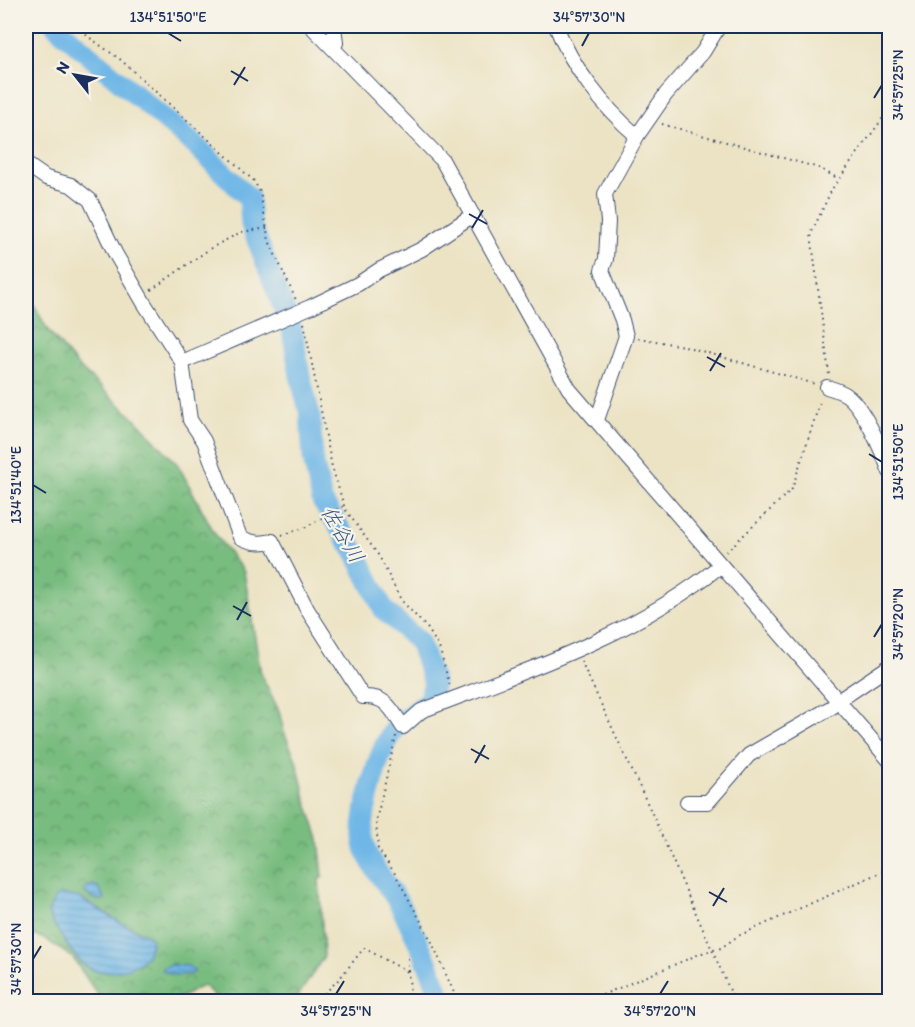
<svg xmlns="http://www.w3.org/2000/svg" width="915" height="1027" font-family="Itim,'Klee One',sans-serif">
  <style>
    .forest { fill: url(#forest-crowns); stroke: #4a766e; stroke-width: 1.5 }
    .water { fill: url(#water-rules); stroke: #4673a2; stroke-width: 1.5 }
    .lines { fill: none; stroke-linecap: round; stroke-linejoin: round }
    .river { stroke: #70b7e7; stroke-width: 21 }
    .minor-casing { stroke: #3a4a6d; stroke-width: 16 }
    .path { stroke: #3a4a6d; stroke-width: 2; stroke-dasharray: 1.5 4.5; stroke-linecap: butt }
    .minor { stroke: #fff; stroke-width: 14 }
    .ticks { fill: none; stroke: #1b2f5e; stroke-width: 2 }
    .labels { text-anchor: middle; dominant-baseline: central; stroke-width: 4.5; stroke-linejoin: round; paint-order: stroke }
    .water-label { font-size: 21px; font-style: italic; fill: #355887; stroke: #f7f3e8 }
    .neatline { fill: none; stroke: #1b2f5e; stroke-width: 2 }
    .ticks-label { font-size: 15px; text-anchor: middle; fill: #1b2f5e }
  </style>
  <defs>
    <pattern id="forest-crowns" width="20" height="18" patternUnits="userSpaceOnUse" patternTransform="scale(1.5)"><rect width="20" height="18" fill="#78bc7f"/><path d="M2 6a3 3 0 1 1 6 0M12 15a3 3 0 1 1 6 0" fill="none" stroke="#62996b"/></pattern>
    <pattern id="water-rules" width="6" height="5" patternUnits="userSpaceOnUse" patternTransform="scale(1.5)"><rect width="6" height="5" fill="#70b7e7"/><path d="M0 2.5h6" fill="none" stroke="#5b95be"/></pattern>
  </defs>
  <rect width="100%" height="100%" fill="#f7f3e8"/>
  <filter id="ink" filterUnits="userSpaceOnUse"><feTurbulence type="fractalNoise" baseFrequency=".0167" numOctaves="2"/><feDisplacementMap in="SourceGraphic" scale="12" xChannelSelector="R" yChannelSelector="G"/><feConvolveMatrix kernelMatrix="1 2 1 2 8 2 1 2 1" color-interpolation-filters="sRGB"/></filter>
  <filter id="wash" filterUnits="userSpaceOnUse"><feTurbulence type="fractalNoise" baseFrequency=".008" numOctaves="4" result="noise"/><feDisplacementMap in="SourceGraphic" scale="24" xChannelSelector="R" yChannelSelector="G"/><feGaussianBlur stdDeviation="1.35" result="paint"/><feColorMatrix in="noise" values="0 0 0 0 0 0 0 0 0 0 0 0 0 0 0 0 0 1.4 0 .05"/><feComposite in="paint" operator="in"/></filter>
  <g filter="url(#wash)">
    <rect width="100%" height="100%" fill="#ece3c4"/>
    <!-- forest -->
    <path class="forest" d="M 883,26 L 889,26 L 889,64 L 884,51 Z
      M 26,297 L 35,306 L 47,329 L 77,365 L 139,423 L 178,465 L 215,534 L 244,572 L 261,674 L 279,711 L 284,732 L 296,760 L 306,800 L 319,839 L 323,877 L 319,879 L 324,956 L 295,1001 L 219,1001 L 204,985 L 174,1001 L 109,1001 L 99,997 L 73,958 L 45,939 L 26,933 Z"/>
    <!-- water -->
    <path class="water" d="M 93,885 L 98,887 L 105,899 C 98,902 90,897 85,892 L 85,888 Z
      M 60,894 L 80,898 L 121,923 L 147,935 L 152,939 C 150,945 150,952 146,957 C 134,970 105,976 89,968 C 78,964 52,924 48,912 L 55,898 Z
      M 171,965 L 188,966 L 195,971 L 192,974 L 174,975 L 163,971 L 162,968 Z"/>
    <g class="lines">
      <!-- river -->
      <path class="river" d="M 56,26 L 90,56 L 197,147 L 249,198 L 251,224 L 292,330 L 300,376 L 310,415 L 313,459 L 322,501 L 354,550 L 384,610 L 419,642 L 434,683 L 429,701 C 393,724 384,738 373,779 C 368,798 362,818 363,838 C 366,864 388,883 400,905 C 416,936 432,969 442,1002"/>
    </g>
  </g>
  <g filter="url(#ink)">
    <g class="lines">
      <defs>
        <path id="minor" d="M 311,26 L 442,160 L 569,389 L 890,761
          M 556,26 C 572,67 603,107 637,136
          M 333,48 L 336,43 L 334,26
          M 26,164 L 46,178 L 71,185 L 90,200 L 115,253 L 144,303 L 182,362 L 190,420 L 204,441 L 240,537 C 251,543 260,544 272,541 L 307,609 L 363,697 C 387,696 391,709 403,727 L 421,711 C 525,671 634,636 721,565
          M 182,362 L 310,307 L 358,284 L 379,270 L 422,249 L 473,215
          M 827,387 C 833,389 840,391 845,394 C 863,405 882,451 890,472
          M 597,420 L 626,336 L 622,320 L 602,270 L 606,259 L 608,221 L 605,194 L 637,136 L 666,94 L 703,52 L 719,26
          M 687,802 L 708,802 L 749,755 L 832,707 L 838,701 L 890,666"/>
      </defs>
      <!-- minor casing -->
      <use href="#minor" class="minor-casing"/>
      <!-- path -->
      <path class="path" d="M 77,26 L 90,38 L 121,60 L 254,181 L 260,192 L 269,241 L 296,300
        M 662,124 L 819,168 L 839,179
        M 151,290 L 211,248 L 241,232 L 267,228
        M 304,323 L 332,467 L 345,509 L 379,556 L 401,600 L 428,629 L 439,647 L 450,686
        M 638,338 L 684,346 L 815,384
        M 829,374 L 811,234 L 832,189 L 890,108
        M 282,535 L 304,528 L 344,506
        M 726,552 L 792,489 L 821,399
        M 581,661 L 650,809 L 735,1002
        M 396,736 L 376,821 L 378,849 L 394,872 L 431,940 L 458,1002
        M 408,958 L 408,972 L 412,1002
        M 316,1002 L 340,978 L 364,948 L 408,972
        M 596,1002 L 595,998 L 702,953 L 721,948 L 738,936 L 890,868"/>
      <!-- minor -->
      <use href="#minor" class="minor"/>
    </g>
  </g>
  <!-- ticks -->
  <path class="ticks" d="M 168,33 L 181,41M 582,46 L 589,33M 231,71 L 248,81M 234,85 L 245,67M 874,98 L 882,85M 469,214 L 487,224M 472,228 L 483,210M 707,357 L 725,367M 710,371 L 721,353M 869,454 L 882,462M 33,485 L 46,493M 233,606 L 251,616M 237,620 L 247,602M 874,637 L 882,624M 471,749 L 489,759M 475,763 L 485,745M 709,892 L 727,902M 713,906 L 724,888M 33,959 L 41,946M 336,994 L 344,981M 660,994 L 668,981"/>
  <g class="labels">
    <!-- water labels -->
    <g class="water-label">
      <text transform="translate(343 534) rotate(59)">佐谷川</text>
    </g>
  </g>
  <!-- margin -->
  <rect width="915" height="1027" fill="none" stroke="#f7f3e8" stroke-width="66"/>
  <!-- north arrow -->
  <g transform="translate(75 75) rotate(301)" stroke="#f7f3e8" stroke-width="4.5" paint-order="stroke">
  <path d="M0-4.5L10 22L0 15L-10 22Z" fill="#1b2f5e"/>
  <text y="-9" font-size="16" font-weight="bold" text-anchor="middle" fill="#1b2f5e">N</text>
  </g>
  <rect x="33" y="33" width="849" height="961" class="neatline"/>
  <g class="ticks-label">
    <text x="168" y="22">134°51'50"E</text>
    <text x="589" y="22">34°57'30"N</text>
    <text transform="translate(898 85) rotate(-90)" y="5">34°57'25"N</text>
    <text transform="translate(898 462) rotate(-90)" y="5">134°51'50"E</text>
    <text transform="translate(16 485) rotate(-90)" y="5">134°51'40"E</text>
    <text transform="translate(898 624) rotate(-90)" y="5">34°57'20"N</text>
    <text transform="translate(16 959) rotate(-90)" y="5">34°57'30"N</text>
    <text x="336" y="1016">34°57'25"N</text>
    <text x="660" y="1016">34°57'20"N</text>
  </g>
</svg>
